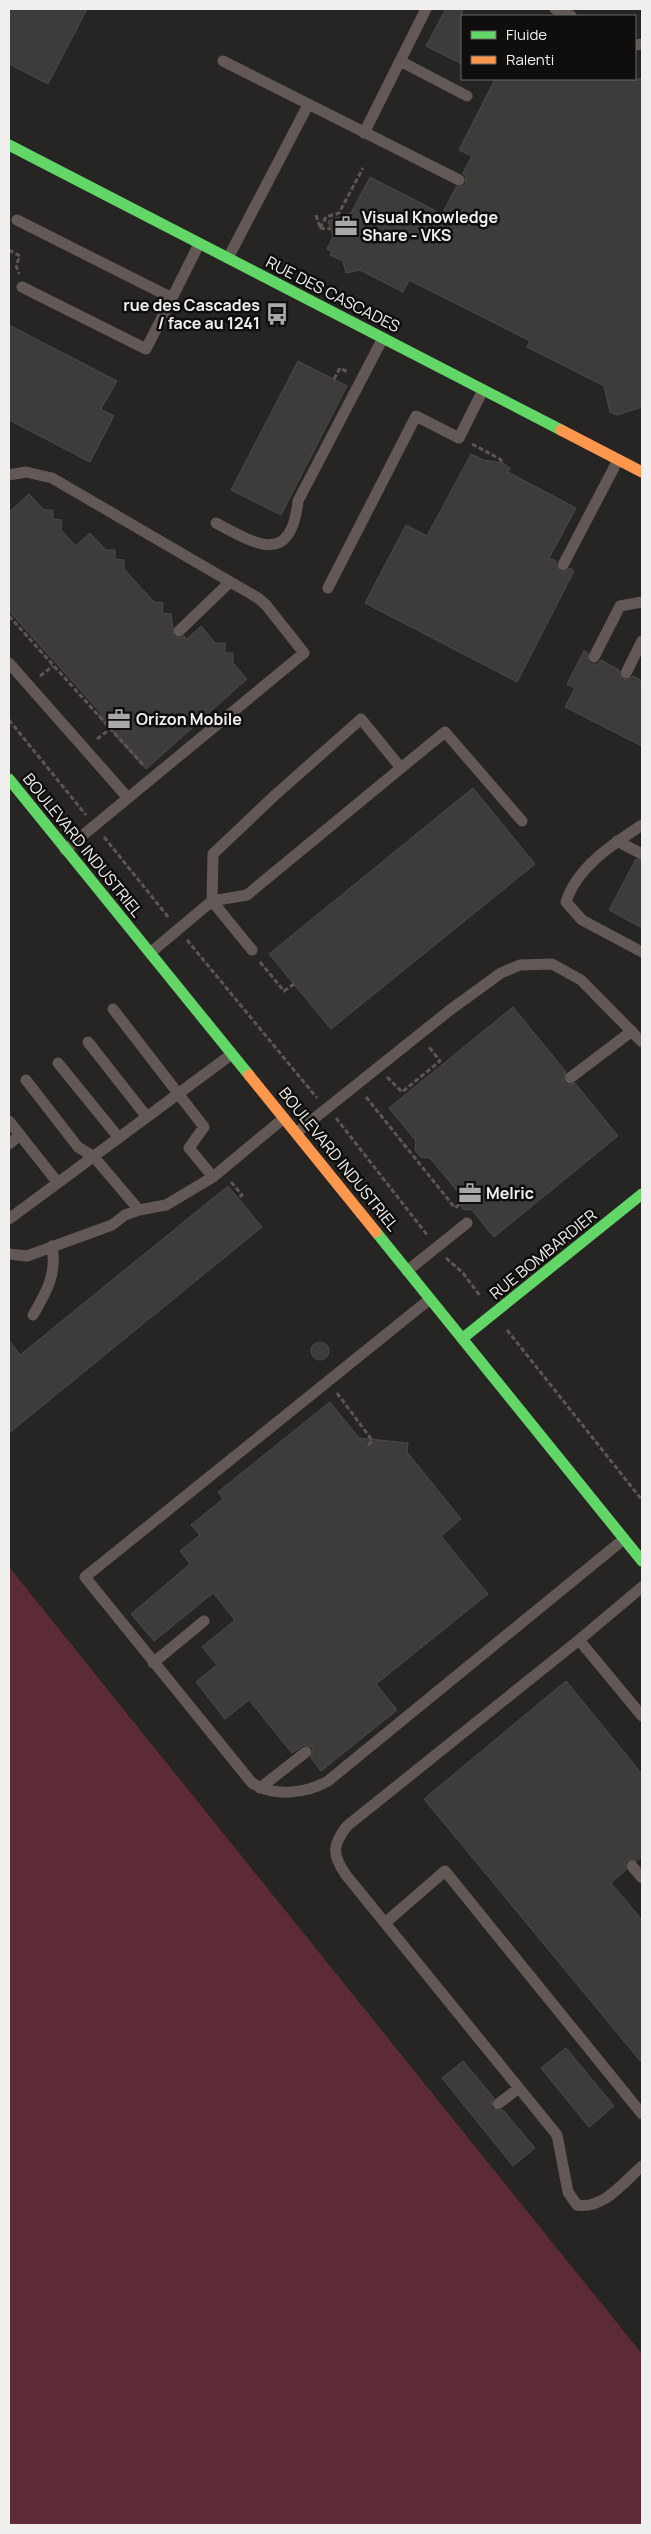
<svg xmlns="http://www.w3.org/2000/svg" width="651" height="2534" font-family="Manrope,sans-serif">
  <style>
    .green { fill: #5d2b35 }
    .building { fill: #3d3c3b; stroke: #4b4b4a }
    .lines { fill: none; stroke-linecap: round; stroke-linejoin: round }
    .path { stroke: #5c5553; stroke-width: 3; stroke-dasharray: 5 2.5; stroke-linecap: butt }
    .lane { stroke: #625856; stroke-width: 11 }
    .fast { stroke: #63d668; stroke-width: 11 }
    .slow { stroke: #ff974d; stroke-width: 11 }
    .labels { text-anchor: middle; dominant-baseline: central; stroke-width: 5; stroke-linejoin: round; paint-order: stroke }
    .poi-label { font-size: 16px; font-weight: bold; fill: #f1efee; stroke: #0f0e0d; text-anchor: start }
    .street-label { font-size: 16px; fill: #f1efee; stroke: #0f0e0d }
  </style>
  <rect width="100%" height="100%" fill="#262524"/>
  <!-- green -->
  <path class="green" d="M 9,1567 L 642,2354 L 642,2525 L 9,2525 Z"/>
  <!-- building -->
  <path class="building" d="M 9,9 L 87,9 L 48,84 L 9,64 Z
    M 446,9 L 462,9 L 462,64 L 426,46 Z
    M 495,79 L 642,79 L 642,407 L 617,415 L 610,412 L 604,386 L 527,347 L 530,341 L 409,280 L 403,292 L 360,270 L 346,273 L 343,261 L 330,255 L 332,252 L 327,249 L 333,237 L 328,221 L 351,213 L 370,177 L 442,214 L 456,187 L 463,186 L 466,183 L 465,176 L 463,173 L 472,156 L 459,150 Z
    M 9,325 L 117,381 L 101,409 L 114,416 L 90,462 L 9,420 Z
    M 298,361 L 347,386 L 281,515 L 231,490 Z
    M 471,454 L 484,460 L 503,463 L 510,468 L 508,472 L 576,508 L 549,558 L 556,561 L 556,566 L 559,571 L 564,572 L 570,568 L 574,571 L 517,682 L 365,603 L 406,525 L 427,536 Z
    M 29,494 L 44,510 L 53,510 L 53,519 L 62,520 L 61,530 L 76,546 L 90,533 L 106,550 L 115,550 L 115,559 L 124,560 L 124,569 L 154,602 L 163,603 L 162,613 L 171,614 L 174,636 L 180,638 L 184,636 L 187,639 L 201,626 L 215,643 L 225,643 L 225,653 L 233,653 L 233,663 L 247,679 L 146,769 L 98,716 L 101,713 L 9,611 L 9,512 Z
    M 584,651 L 588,653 L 588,661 L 591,664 L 598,664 L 601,660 L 619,670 L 619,674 L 622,679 L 627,680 L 633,676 L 642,681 L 642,746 L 565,707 L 575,688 L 567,684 Z
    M 473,788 L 535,864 L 331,1029 L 269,954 Z
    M 636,859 L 642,861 L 642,928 L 609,910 Z
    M 513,1007 L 566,1072 L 563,1078 L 564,1083 L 570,1085 L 575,1083 L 618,1136 L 494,1237 L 472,1210 L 463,1209 L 460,1204 L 457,1200 L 458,1192 L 430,1158 L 421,1157 L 417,1153 L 415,1150 L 416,1141 L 389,1108 Z
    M 228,1186 L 262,1227 L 9,1433 L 9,1340 L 20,1355 Z
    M311 1351a9 9 0 1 1 18 0a9 9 0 1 1-18 0Z
    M 330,1402 L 359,1438 L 408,1443 L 407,1452 L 461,1519 L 441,1536 L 488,1594 L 376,1684 L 397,1710 L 321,1771 L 311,1758 L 313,1751 L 312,1747 L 304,1745 L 292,1753 L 249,1700 L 225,1719 L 196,1682 L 217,1665 L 202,1647 L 235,1620 L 213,1593 L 154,1641 L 131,1614 L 190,1564 L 180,1551 L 200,1535 L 191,1525 L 223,1499 L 218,1492 Z
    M 566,1681 L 642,1774 L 642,1857 L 637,1861 L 628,1860 L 625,1864 L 626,1870 L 611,1883 L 642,1920 L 642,2063 L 424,1799 Z
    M 566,2048 L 614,2106 L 589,2127 L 541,2068 Z
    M 463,2061 L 494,2098 L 491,2104 L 492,2109 L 498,2111 L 503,2110 L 535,2148 L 513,2166 L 442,2078 Z"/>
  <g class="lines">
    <!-- path -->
    <path class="path" d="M 316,215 L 320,227
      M 320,228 L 326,217 L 339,213 L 363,168
      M 320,228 L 330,229
      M 9,250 L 20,256 L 16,265 L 19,274
      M 334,379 L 340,368 L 348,372
      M 472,444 L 500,459 L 503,463
      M 9,616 L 144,766
      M 40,676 L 53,666
      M 9,720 L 86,815
      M 97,739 L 110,729
      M 104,837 L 169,918
      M 187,940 L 317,1098
      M 260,962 L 284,991 L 294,984
      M 387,1077 L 402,1092 L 440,1061 L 429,1047
      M 366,1097 L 455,1208 L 460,1204
      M 336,1118 L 428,1236
      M 231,1182 L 242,1195 L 238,1198
      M 446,1258 L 463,1273 L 480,1296
      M 507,1330 L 642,1500
      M 337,1393 L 372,1440 L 367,1448"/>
    <!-- lane -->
    <path class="lane" d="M 555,9 L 571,16
      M 635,45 L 642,44
      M 223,61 L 459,180
      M 400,61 L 467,96
      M 364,133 L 426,9
      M 17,220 L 172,298 L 199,244
      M 228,258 L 308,105
      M 22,287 L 146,349 L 172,298
      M 9,475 L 26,472 L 52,478 L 258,598 L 266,605 L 304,653 L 128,798
      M 216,523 C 258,546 291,565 298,501 L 383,338
      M 563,565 L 618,460
      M 328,588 L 416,416 L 459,438 L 483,390
      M 179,631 L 230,582
      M 594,657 L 620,606 L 642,602
      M 9,663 L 128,798 L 65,850
      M 626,673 L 642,641
      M 361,719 L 401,768 L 247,895 L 212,901 L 213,854 L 274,796 Z
      M 401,768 L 445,732 L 522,821
      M 642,825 C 613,844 577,867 566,902 L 582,920 L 642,952
      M 617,841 L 642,854
      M 150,953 L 212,901 L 252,950
      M 113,1009 L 204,1127 L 189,1148 L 213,1177 L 284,1118
      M 88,1042 L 147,1117
      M 58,1063 L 119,1138
      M 570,1078 L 632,1031
      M 26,1080 L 78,1147 L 94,1157 L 139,1210
      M 9,1121 L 20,1135
      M 296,1133 L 450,1010 L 501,973 L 520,965 L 552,964 L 581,980 L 642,1042
      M 9,1144 L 20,1135 L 58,1183
      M 9,1219 L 232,1054
      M 9,1254 L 27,1256 L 112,1225 L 125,1215 L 139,1210 L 166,1205 L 213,1177
      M 407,1271 L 467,1223
      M 430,1299 L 85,1577 L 252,1783 C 275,1797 305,1794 328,1781 L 624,1539
      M 33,1315 C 47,1291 57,1274 52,1246
      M 642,1587 L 579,1640 L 642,1716
      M 579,1640 L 347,1826 C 332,1845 332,1855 346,1875 L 557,2135 L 568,2192 L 577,2205 C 603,2210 624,2182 642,2166
      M 153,1663 L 204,1621
      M 260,1788 L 306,1752
      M 632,1866 L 642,1878
      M 385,1923 L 445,1871 L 642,2114
      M 498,2104 L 519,2088"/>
    <!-- fast -->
    <path class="fast" d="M 9,145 L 561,430
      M 9,779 L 249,1075
      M 376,1232 L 642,1561
      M 463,1338 L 642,1194"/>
    <!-- slow -->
    <path class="slow" d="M 561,430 L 642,472
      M 249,1075 L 376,1232"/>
  </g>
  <!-- icons -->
  <defs>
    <symbol id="office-bare" viewBox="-9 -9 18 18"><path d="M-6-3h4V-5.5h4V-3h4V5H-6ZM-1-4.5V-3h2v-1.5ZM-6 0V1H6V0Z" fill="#aaa8a7" stroke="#0f0e0d" stroke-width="2.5" paint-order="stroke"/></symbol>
    <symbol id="bus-bare" viewBox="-9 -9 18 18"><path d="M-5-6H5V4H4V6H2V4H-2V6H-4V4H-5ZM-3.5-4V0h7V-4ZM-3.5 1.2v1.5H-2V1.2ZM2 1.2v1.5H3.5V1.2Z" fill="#aaa8a7" stroke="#0f0e0d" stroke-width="2.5" paint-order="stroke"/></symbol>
  </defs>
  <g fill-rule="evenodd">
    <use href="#office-bare" x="330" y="210" width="32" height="32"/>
    <use href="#bus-bare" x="261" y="298" width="32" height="32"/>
    <use href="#office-bare" x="103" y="703" width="32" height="32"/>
    <use href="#office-bare" x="454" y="1177" width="32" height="32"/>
  </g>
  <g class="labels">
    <!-- poi labels -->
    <g class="poi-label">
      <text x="362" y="217">Visual Knowledge<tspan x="362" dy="18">Share - VKS</tspan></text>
      <text x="260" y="305" text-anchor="end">rue des Cascades<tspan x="260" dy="18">/ face au 1241</tspan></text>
      <text x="136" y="719">Orizon Mobile</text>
      <text x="486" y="1193">Melric</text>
    </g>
    <!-- street labels -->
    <g class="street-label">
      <text transform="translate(333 294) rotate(27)">RUE DES CASCADES</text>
      <text transform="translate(83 845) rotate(51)">BOULEVARD INDUSTRIEL</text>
      <text transform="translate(339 1159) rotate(51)">BOULEVARD INDUSTRIEL</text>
      <text transform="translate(543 1254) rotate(-39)">RUE BOMBARDIER</text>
    </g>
  </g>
  <!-- border -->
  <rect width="651" height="2534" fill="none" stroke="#f1efee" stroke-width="20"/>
  <!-- legend -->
  <rect x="461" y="15" width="175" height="65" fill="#0f0e0d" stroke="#696867"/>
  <rect x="471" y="31" width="25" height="8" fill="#63d668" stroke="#696867"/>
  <text x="506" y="40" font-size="15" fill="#f1efee">Fluide</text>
  <rect x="471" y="56" width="25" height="8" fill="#ff974d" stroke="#696867"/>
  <text x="506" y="65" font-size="15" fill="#f1efee">Ralenti</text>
</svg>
